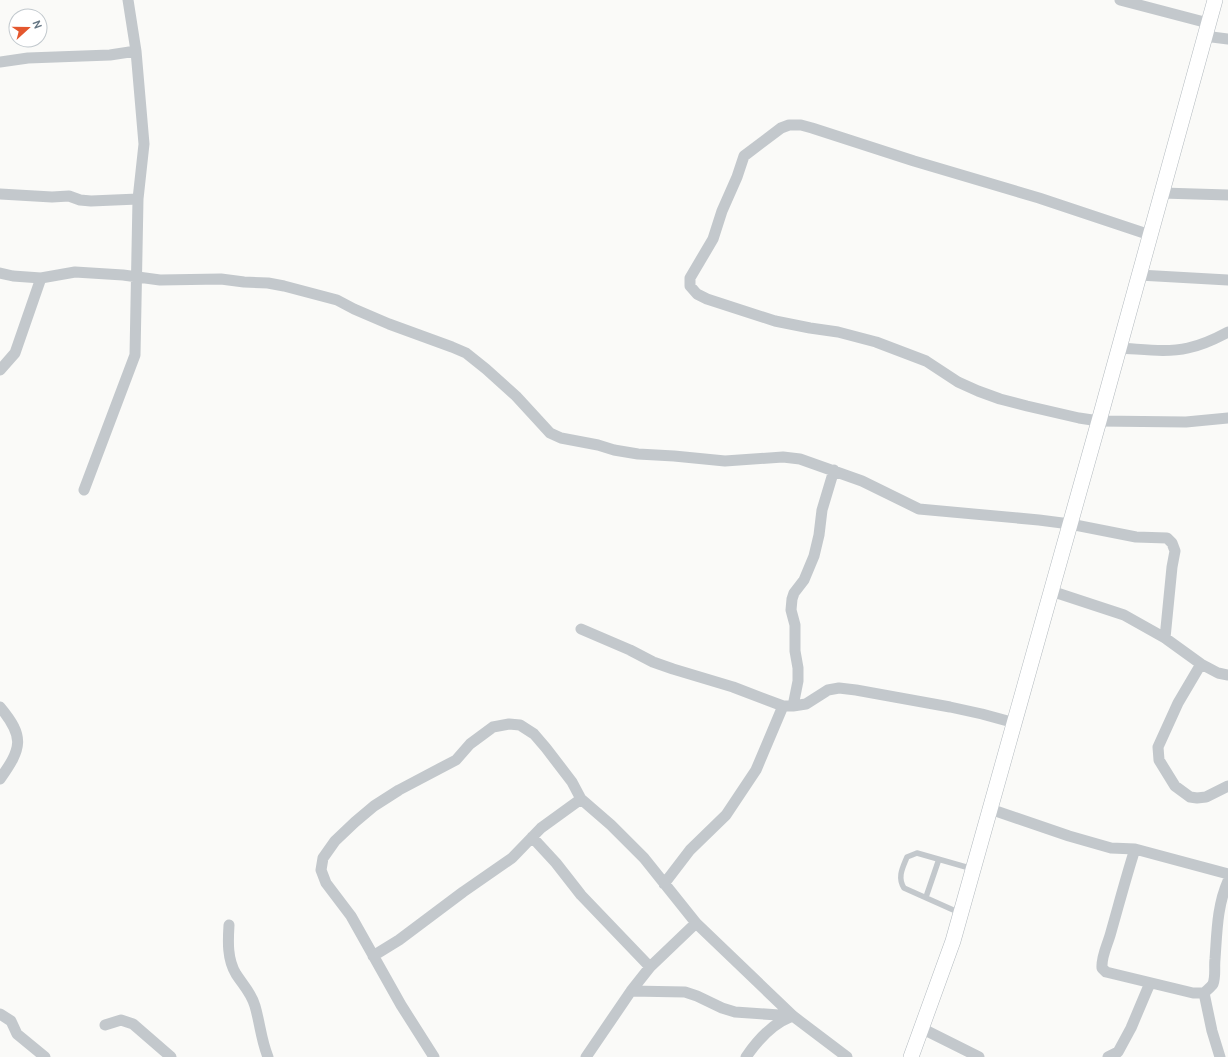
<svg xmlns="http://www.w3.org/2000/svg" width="1228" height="1057" font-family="Cabin,sans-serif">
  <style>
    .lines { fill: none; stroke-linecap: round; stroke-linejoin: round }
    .secondary-casing { stroke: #b3babf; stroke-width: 16 }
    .lane { stroke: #c3c8cc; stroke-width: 5.5 }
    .street { stroke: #c3c8cc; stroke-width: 11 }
    .secondary { stroke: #fff; stroke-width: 15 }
  </style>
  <rect width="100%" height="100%" fill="#fafaf8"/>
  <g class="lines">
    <defs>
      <path id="secondary" d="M 911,1057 L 953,941 L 1099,421 L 1215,0"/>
    </defs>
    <!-- secondary casing -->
    <use href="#secondary" class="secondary-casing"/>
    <!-- lane -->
    <path class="lane" d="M 926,897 L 939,859
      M 960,913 L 904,888 C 897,877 903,867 907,857 L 917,853 L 973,869"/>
    <!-- street -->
    <path class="street" d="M 1120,0 L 1208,23
      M 1204,36 L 1228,39
      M 0,62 L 28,58 L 110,55 L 136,51
      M 1162,193 L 1228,195
      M 0,194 L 52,197 L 69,196 L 80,200 L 91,201 L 138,199
      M 1150,235 L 1039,198 L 914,161 L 812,128 L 801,125 L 789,125 L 781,128 L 744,156 L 737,177 L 722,211 L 713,239 L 690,278 L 690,286 L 697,294 L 707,299 L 775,321 L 810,328 L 838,332 L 876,342 L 926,361 L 958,382 L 978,391 L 1000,399 L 1027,406 L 1079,418 L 1099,421 L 1186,422 L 1228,418
      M 0,273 L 13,276 L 41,278 L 75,272 L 123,275 L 160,280 L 221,279 L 244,282 L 268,283 L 284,286 L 337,300 L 354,309 L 389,324 L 452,347 L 466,353 L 486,369 L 516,396 L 550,433 L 561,438 L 598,445 L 614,450 L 638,454 L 674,456 L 725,461 L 783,457 L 800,459 L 862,481 L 919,509 L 1039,520 L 1070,524 L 1136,537 L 1167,538 L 1172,543 L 1175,551 L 1172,567 L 1165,638
      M 1139,275 L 1228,280
      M 1119,348 C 1142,349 1166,353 1188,348 C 1202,345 1215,339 1228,332
      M 0,370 L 15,353 L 41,278
      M 84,490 L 135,355 L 138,199 L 144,144 L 136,51 L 128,0
      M 1051,591 L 1124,615 L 1165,638 L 1201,664 L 1218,673 L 1228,675
      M 581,629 L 630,650 L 653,662 L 673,669 L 733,687 L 783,706 L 793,706 L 806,704 L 828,690 L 839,688 L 856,690 L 950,707 L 982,714 L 1015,723
      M 1201,664 L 1178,703 L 1158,747 L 1159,760 L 1175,786 L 1190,797 L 1197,798 L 1206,797 L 1228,786
      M 793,706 L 798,681 L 798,668 L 795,651 L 795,625 L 791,610 L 792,599 L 794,593 L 804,580 L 814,556 L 819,535 L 822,510 L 834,470
      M 0,707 C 25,737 22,748 0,779
      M 990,809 L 1069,836 L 1111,848 L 1135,849 L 1228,874
      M 532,837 L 556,863 L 581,895 L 650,967
      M 1135,849 C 1126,877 1119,904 1111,932 C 1108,944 1101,956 1102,968 L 1106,972 L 1193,993 L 1204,993 C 1207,990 1211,987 1213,984 C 1216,976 1214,967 1215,959 C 1217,932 1217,906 1228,881
      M 664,884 L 690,850 L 726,815 L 756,770 L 783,706
      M 229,925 C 228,941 227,959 236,974 C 243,985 251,992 255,1006 C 260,1023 261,1040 268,1057
      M 373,956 L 399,940 L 463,892 L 512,858 L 541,828 L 581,799
      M 631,991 L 685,992 L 697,996 L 722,1008 L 735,1012 L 793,1016
      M 1204,993 L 1212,1031 L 1220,1057
      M 0,1014 L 11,1021 L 17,1034 L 45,1057
      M 105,1025 L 121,1020 L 133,1024 L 171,1057
      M 921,1028 L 979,1057
      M 434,1057 L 401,1005 L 351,916 L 326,883 L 321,870 L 323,858 L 335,841 L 355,822 L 374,806 L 399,790 L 456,760 L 470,744 L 493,727 L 509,724 L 520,725 L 534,734 L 546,748 L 572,782 L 581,799 L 611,825 L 644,858 L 696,923 L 793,1016 L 847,1057
      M 586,1057 L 631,991 L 650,967 L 696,923
      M 746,1057 C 757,1041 772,1024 790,1017
      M 1108,1057 L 1118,1052 L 1131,1028 L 1150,983"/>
    <!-- secondary -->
    <use href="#secondary" class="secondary"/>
  </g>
  <!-- north arrow -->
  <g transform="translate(28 28) rotate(69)"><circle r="19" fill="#ffffff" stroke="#c1c8cd"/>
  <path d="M0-3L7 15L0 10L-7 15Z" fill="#e4572e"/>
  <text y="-6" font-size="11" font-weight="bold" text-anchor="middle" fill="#657683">N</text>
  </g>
</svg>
